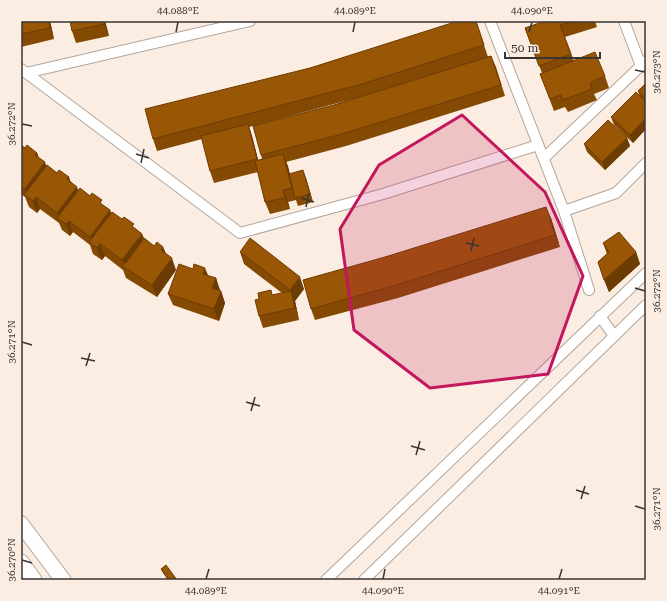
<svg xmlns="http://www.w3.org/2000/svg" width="667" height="601" font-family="'Roboto Serif',serif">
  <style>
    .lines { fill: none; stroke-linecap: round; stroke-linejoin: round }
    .street-casing { stroke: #b3a69c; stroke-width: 12 }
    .secondary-casing { stroke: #b3a69c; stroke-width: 17 }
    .street { stroke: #fff; stroke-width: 10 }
    .secondary { stroke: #fff; stroke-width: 15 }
    .wall { fill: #844a03; fill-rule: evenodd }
    .shaded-wall { fill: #6b3c03 }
    .building { fill: #995604; stroke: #6b3c03 }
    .marked { fill: #c2185b; fill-opacity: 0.2; stroke: #c2185b; stroke-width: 3; stroke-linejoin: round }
    .ticks { fill: none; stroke: #3b3531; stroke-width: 1.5 }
    .neatline { fill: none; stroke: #3b3531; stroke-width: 1.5 }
    .ticks-label { font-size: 10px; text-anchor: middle; fill: #3b3531 }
  </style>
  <rect width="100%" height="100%" fill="#fbede2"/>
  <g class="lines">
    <defs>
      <path id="street" d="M 490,21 L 564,211 L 589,290
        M 624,21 L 641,66
        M 21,69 L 240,233 L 383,194 L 538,145
        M 26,73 L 250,21
        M 544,158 L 646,61
        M 564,211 L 616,193 L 646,163
        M 600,316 L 614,336
        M 326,580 L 646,273
        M 364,580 L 646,305"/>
      <path id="secondary" d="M 21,524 L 63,580
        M 21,562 L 34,580"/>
    </defs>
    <!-- street casing -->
    <use href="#street" class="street-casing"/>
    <!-- secondary casing -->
    <use href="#secondary" class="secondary-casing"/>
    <!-- street -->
    <use href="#street" class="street"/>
    <!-- secondary -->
    <use href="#secondary" class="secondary"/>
  </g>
  <!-- wall -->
  <path class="wall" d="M 21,21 L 50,21 L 54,39 L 21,47 Z
    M 105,21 L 109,36 L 76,43 L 72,31 Z
    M 476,21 L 488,57 L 491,56 L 505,96 L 346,146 L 286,162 L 290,174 L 306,178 L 313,202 L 298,206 L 296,200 L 288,202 L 290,209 L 270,214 L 265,202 L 258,172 L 214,183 L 210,171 L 202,139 L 157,151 L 153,139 L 310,68 ZM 360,97 L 334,105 L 261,155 L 262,159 L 258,160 L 252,136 L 249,127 Z
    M 559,21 L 595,21 L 597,27 L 565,37 L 574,61 L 605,76 L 609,88 L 594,94 L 597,100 L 568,112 L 565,107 L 554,111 L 540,74 L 542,73 L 525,28 Z
    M 646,83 L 646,129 L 633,143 L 614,125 L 611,117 L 640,97 L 638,91 Z
    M 627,138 L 630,146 L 605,170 L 587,152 L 584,144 Z
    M 21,145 L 25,148 L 37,153 L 39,158 L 46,166 L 71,182 L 78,190 L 104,206 L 110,210 L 111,213 L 142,234 L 144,238 L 154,246 L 163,247 L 166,254 L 176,270 L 157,297 L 126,278 L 123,270 L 105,256 L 102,260 L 93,254 L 90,245 L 73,232 L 70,236 L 62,230 L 59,223 L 40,209 L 37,213 L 29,207 L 25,197 L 21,194 Z
    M 551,218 L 560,247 L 398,298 L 315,320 L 311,309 L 385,257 Z
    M 603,243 L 636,252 L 640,264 L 609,292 L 598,262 L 607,254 Z
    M 240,252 L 304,289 L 295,301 L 299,320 L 263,328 L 259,316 L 282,293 L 244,264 Z
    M 208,276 L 216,278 L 220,291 L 221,291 L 225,303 L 219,321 L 173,305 L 168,294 Z
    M 161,569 L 177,580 L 168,580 L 163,573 Z"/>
  <!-- shaded-wall -->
  <path class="shaded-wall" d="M 49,21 L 50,21 L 54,39 L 50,28 Z
    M 104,21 L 105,21 L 109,36 L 104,24 Z
    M 491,56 L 496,67 L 505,96 L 501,85 Z
    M 646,118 L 646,129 L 633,143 L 630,135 Z
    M 248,124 L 252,136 L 261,171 L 257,159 Z
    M 627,138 L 630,146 L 605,170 L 602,162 Z
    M 37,153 L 41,164 L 35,155 Z
    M 283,154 L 288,166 L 296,200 L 292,188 Z
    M 45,162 L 49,174 L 29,198 L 25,189 Z
    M 303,170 L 306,178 L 313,202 L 310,194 Z
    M 69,177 L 73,189 L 67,179 Z
    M 77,187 L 81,199 L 60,220 L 57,213 Z
    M 283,190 L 288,202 L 290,209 L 285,198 Z
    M 36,197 L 40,209 L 37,213 L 33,201 Z
    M 546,207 L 551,218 L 560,247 L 555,235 Z
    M 110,210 L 114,222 L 94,245 L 90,237 Z
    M 69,221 L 73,232 L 70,236 L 66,224 Z
    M 142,234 L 146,246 L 125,268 L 122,260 Z
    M 100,244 L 105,256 L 102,260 L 97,248 Z
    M 163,247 L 168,258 L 161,250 Z
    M 636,252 L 640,264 L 609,292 L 604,280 Z
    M 172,258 L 176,270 L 157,297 L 152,285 Z
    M 205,268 L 210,280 L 203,274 Z
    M 300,277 L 304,289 L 295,301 L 299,320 L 290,290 Z
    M 216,278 L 220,290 L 216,300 L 212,288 Z
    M 221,291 L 225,303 L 219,321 L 214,309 Z"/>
  <!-- building -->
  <path class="building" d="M 21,21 L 49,21 L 50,28 L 21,34 Z
    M 70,21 L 104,21 L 104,24 L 72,31 Z
    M 458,21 L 476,21 L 484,45 L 362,84 L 153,139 L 145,109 L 310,68 Z
    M 545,21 L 559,21 L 560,23 L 559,21 L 574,21 L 560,25 L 571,54 L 539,66 L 525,28 Z
    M 595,52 L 605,76 L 590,83 L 592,89 L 563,100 L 561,95 L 550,99 L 540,74 Z
    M 491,56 L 501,85 L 342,134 L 261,155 L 253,126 L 334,105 Z
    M 646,83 L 646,99 L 638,91 Z
    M 636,92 L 646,102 L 646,118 L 630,135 L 611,117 Z
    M 608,120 L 627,138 L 602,162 L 584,144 Z
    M 248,124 L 257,159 L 210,171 L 201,136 Z
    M 21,145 L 25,148 L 27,145 L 37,153 L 35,155 L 45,162 L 25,189 L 21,186 Z
    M 283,154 L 292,188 L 283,190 L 285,198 L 265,202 L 255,161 Z
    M 47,165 L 57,173 L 59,170 L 69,177 L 67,179 L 77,187 L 57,213 L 36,197 L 33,201 L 24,195 Z
    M 303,170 L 310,194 L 295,198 L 289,174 Z
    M 80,188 L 90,196 L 92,193 L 102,200 L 100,203 L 110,210 L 90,237 L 69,221 L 66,224 L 57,218 Z
    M 546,207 L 555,235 L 393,286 L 311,309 L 303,280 L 385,257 Z
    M 112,212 L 122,219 L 124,217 L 134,224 L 132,226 L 142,234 L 122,260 L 100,244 L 97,248 L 89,242 Z
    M 619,232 L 636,252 L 604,280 L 598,262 L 609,252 L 603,243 Z
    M 144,238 L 154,246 L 157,242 L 163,247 L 161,250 L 172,258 L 152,285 L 122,266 L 125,262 L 126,263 Z
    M 250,238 L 300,277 L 290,290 L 240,252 Z
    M 179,264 L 193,269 L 194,264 L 205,268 L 203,274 L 216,278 L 212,288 L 221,291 L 214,309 L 168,294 Z
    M 271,290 L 272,295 L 291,291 L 295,308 L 259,316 L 255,300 L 259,299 L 258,293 Z
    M 166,565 L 177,580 L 169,580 L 161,569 Z"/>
  <!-- marked area -->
  <path class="marked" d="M 462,115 L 545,192 L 583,276 L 548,374 L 430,388 L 354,330 L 340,229 L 379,165 Z"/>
  <!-- ticks -->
  <path class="ticks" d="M 176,32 L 178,22M 353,32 L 355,22M 529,32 L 532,22M 635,70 L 645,72M 22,124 L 32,126M 136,154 L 149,158M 141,163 L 144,149M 301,198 L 314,202M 306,207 L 309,193M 466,243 L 479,246M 471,251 L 474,238M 635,288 L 645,291M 22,342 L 32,345M 81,358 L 95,361M 86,366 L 90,353M 246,402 L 260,406M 251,411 L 255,397M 411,446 L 425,450M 416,455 L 420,441M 576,490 L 589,494M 581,499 L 585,486M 635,506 L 645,509M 22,560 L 32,563M 206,579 L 209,569M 383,579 L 385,569M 559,579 L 562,569"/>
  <!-- border -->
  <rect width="667" height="601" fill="none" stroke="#fbede2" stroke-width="44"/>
  <!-- scale -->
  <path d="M505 52v6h95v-6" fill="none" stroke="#3b3531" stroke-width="2"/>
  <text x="511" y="52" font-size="12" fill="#3b3531" stroke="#fbede2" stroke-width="3" paint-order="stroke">50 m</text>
  <rect x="22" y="22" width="623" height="557" class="neatline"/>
  <g class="ticks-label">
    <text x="178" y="14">44.088°E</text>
    <text x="355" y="14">44.089°E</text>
    <text x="532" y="14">44.090°E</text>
    <text transform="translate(656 72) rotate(-90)" y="4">36.273°N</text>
    <text transform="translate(11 124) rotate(-90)" y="4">36.272°N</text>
    <text transform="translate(656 291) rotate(-90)" y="4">36.272°N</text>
    <text transform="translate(11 342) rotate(-90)" y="4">36.271°N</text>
    <text transform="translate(656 509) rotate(-90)" y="4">36.271°N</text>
    <text transform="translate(11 560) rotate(-90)" y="4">36.270°N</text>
    <text x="206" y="594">44.089°E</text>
    <text x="383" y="594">44.090°E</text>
    <text x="559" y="594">44.091°E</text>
  </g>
</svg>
